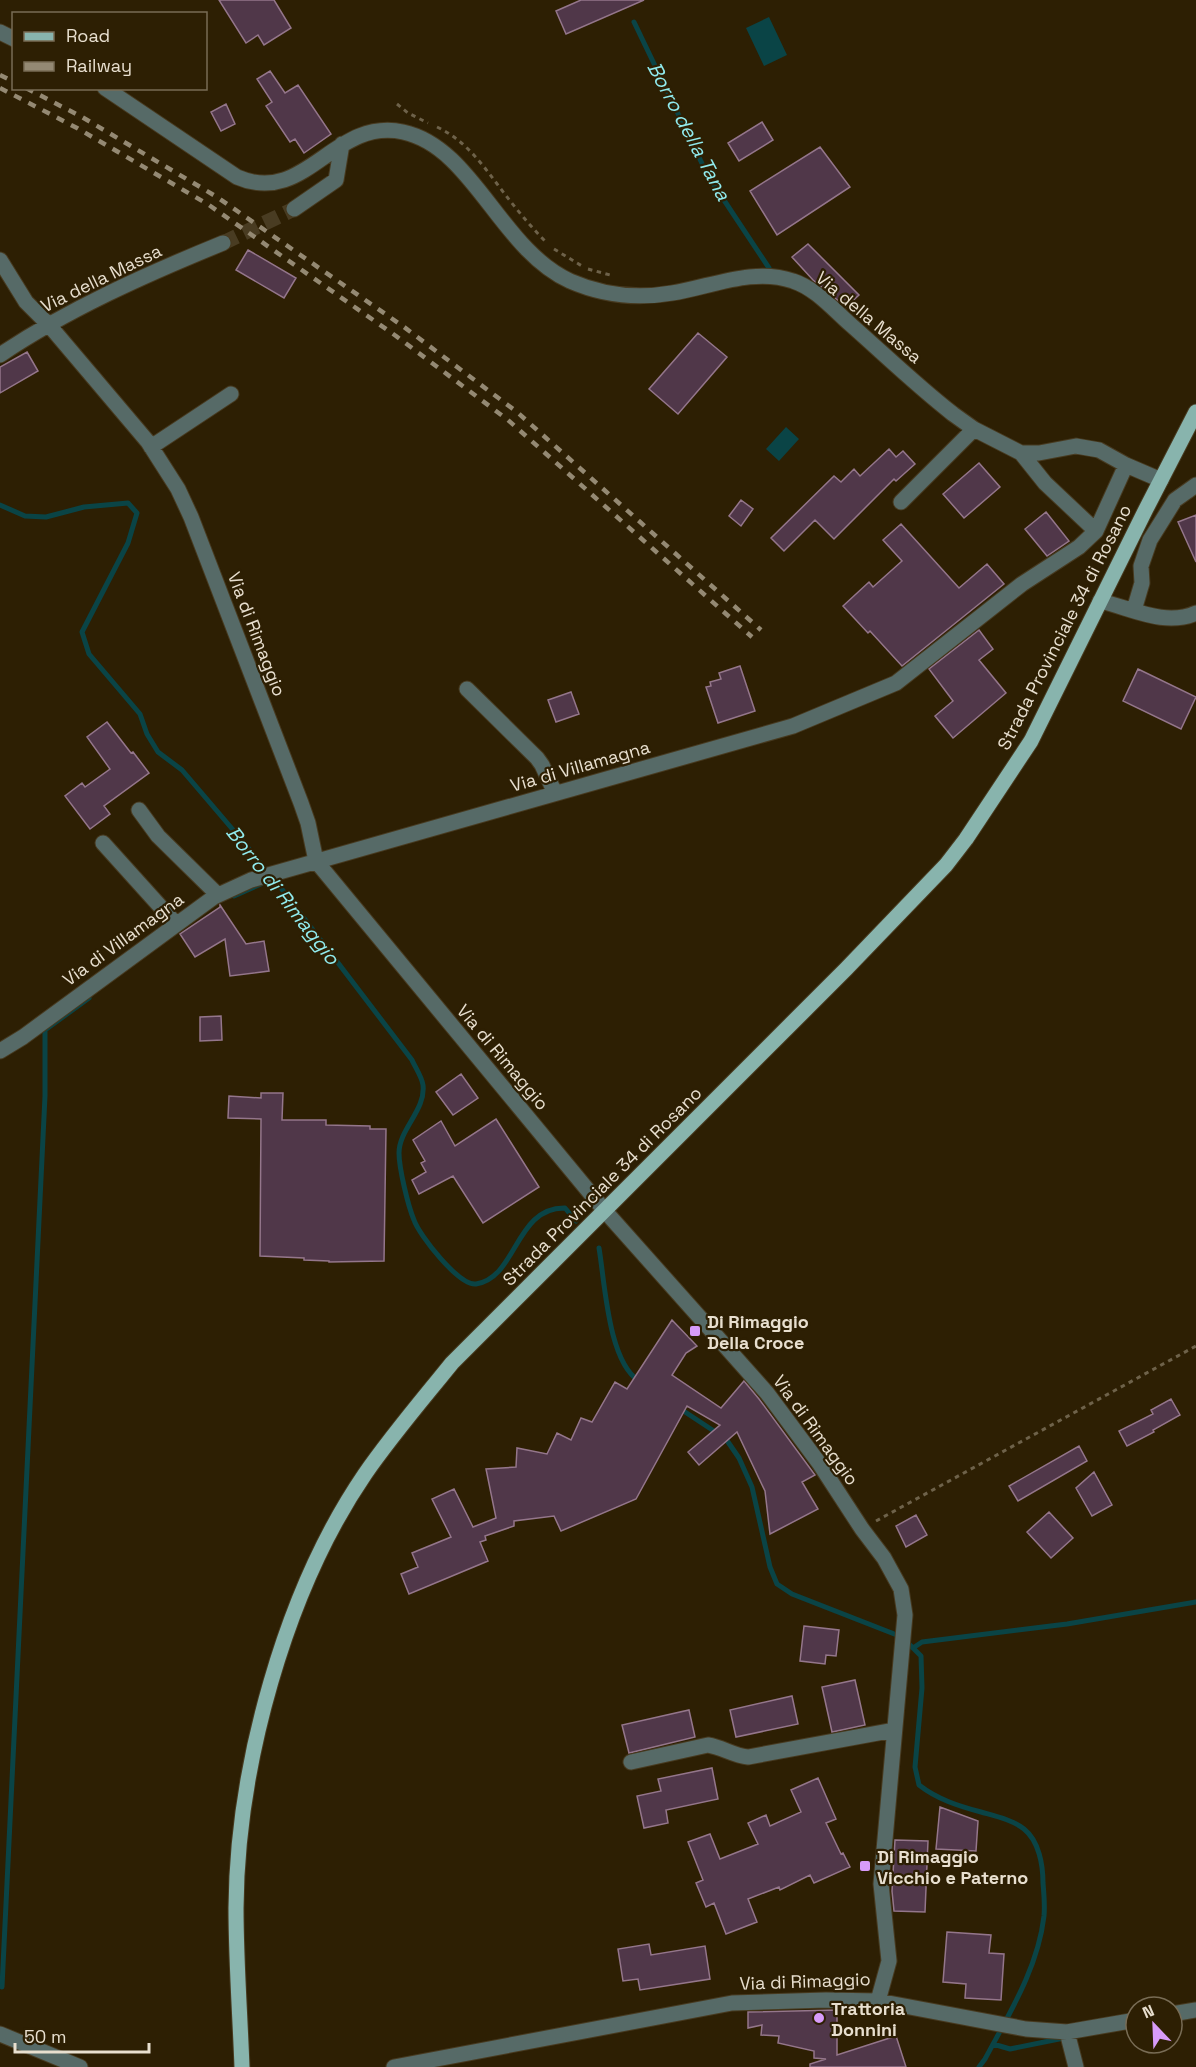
<svg xmlns="http://www.w3.org/2000/svg" width="1196" height="2067" font-family="'Space Grotesk',sans-serif">
  <style>
    .water { fill: #0a4446 }
    .lines { fill: none; stroke-linecap: round; stroke-linejoin: round }
    .stream { stroke: #0a4446; stroke-width: 5 }
    .building { fill: #503749; stroke: #94768b; stroke-width: 1.5 }
    .minor-tunnel { stroke: #493c22; stroke-width: 15; stroke-dasharray: 15 8; stroke-linecap: butt }
    .minor-casing { stroke: #473a20; stroke-width: 17 }
    .major-casing { stroke: #473a20; stroke-width: 17 }
    .path { stroke: #6e624a; stroke-width: 3; stroke-dasharray: 4.5 4.5; stroke-linecap: butt }
    .minor { stroke: #566a67; stroke-width: 15 }
    .major { stroke: #88b4ad; stroke-width: 15 }
    .rail { stroke: #948973; stroke-width: 4.5; stroke-dasharray: 8 8; stroke-linecap: butt }
    .poi-dot { fill: #d79bf9; stroke: #2d1f03; stroke-width: 2 }
    .labels { text-anchor: middle; dominant-baseline: central; stroke-width: 4.5; stroke-linejoin: round; paint-order: stroke }
    .street-label { font-size: 18px; fill: #e8dfcf; stroke: #2d1f03 }
    .poi-label { font-size: 18px; font-weight: bold; fill: #e8dfcf; stroke: #2d1f03; text-anchor: start }
    .water-label { font-size: 20px; font-style: italic; fill: #91ebee; stroke: #2d1f03 }
  </style>
  <rect width="100%" height="100%" fill="#2d1f03"/>
  <!-- water -->
  <path class="water" d="M 769,17 L 787,55 L 764,66 L 746,28 Z
    M 786,427 L 799,439 L 779,461 L 766,449 Z"/>
  <g class="lines">
    <!-- stream -->
    <path class="stream" d="M 634,22 L 708,176 L 769,268
      M 0,505 L 25,516 L 46,517 L 84,507 L 128,503 L 137,513 L 128,543 L 82,632 L 89,654 L 140,714 L 147,734 L 158,752 L 182,770 L 240,838 L 281,888 L 412,1060 C 415,1067 422,1077 423,1085 C 426,1110 399,1129 399,1153 C 399,1168 408,1206 414,1220 C 419,1235 459,1286 476,1284 C 517,1278 515,1207 565,1208 L 576,1221
      M 234,896 L 261,884
      M 599,1248 C 605,1283 608,1361 639,1381
      M 679,1408 L 726,1439 L 739,1458 L 752,1487 L 770,1567 L 777,1584 L 792,1594 L 902,1637 L 921,1656 L 922,1688 L 915,1767 L 919,1785 C 937,1799 958,1806 981,1812 C 995,1816 1013,1820 1024,1829 C 1039,1841 1043,1865 1043,1883 C 1044,1894 1045,1905 1044,1916 C 1038,1968 1009,2014 985,2059 L 979,2067
      M 913,1648 L 922,1642 L 1067,1624 L 1196,1602
      M 2,1987 L 45,1096 L 45,1030 L 89,998
      M 993,2044 L 1010,2049 L 1064,2038"/>
  </g>
  <!-- building -->
  <path class="building" d="M 219,0 L 274,0 L 291,28 L 264,45 L 258,35 L 246,43 Z
    M 581,0 L 644,0 L 566,34 L 556,11 Z
    M 270,71 L 285,93 L 298,85 L 331,134 L 304,153 L 295,139 L 290,142 L 266,106 L 272,102 L 257,79 Z
    M 226,104 L 235,124 L 221,131 L 211,112 Z
    M 762,122 L 773,140 L 739,161 L 728,143 Z
    M 820,147 L 850,187 L 777,235 L 750,191 Z
    M 808,244 L 859,295 L 846,307 L 813,280 L 792,257 Z
    M 248,250 L 296,278 L 284,298 L 236,270 Z
    M 698,333 L 727,357 L 678,414 L 649,389 Z
    M 27,352 L 38,371 L 0,393 L 0,367 Z
    M 889,449 L 896,457 L 903,451 L 915,464 L 896,481 L 894,479 L 834,539 L 815,520 L 784,551 L 771,538 L 834,476 L 841,482 L 854,469 L 860,476 Z
    M 979,463 L 1000,487 L 964,518 L 943,494 Z
    M 741,500 L 753,509 L 741,526 L 729,516 Z
    M 1046,512 L 1069,541 L 1047,556 L 1025,529 Z
    M 1196,515 L 1196,562 L 1178,522 Z
    M 901,524 L 959,588 L 987,564 L 1004,584 L 902,666 L 870,631 L 868,633 L 843,606 L 869,582 L 873,587 L 902,561 L 883,540 Z
    M 979,630 L 993,649 L 979,660 L 1006,693 L 953,738 L 935,716 L 953,701 L 929,669 Z
    M 740,666 L 755,711 L 718,723 L 706,687 L 711,686 L 710,682 L 721,679 L 719,673 Z
    M 1138,669 L 1196,697 L 1181,729 L 1123,701 Z
    M 571,692 L 579,714 L 556,722 L 548,700 Z
    M 107,722 L 131,753 L 133,752 L 149,773 L 104,806 L 110,814 L 90,829 L 65,796 L 82,783 L 85,787 L 110,769 L 87,737 Z
    M 220,905 L 246,944 L 264,941 L 269,971 L 230,976 L 225,939 L 195,957 L 180,934 L 220,907 Z
    M 221,1016 L 222,1040 L 200,1041 L 200,1017 Z
    M 461,1074 L 478,1098 L 453,1115 L 436,1092 Z
    M 261,1093 L 283,1093 L 282,1120 L 326,1120 L 326,1125 L 370,1126 L 370,1129 L 386,1129 L 384,1261 L 329,1262 L 329,1261 L 304,1260 L 304,1258 L 260,1256 L 261,1119 L 228,1118 L 229,1096 L 261,1098 Z
    M 496,1119 L 539,1187 L 483,1223 L 453,1176 L 419,1194 L 412,1180 L 426,1172 L 421,1163 L 425,1161 L 413,1140 L 441,1121 L 455,1146 Z
    M 672,1320 L 697,1346 L 686,1353 L 672,1375 L 721,1408 L 744,1381 L 759,1399 L 815,1475 L 802,1482 L 818,1509 L 770,1534 L 765,1491 L 737,1432 L 699,1465 L 688,1452 L 720,1425 L 687,1406 L 636,1499 L 561,1531 L 554,1516 L 514,1521 L 514,1526 L 485,1536 L 486,1540 L 480,1542 L 488,1561 L 409,1594 L 401,1574 L 418,1567 L 412,1553 L 451,1537 L 432,1499 L 454,1489 L 473,1527 L 496,1518 L 486,1469 L 516,1467 L 517,1448 L 547,1454 L 557,1433 L 571,1440 L 581,1418 L 592,1422 L 615,1382 L 627,1389 Z
    M 1171,1399 L 1180,1415 L 1153,1430 L 1154,1432 L 1127,1446 L 1119,1431 L 1153,1414 L 1151,1410 Z
    M 1079,1446 L 1087,1461 L 1018,1501 L 1009,1486 Z
    M 1094,1472 L 1112,1505 L 1092,1516 L 1076,1488 Z
    M 1049,1512 L 1073,1538 L 1051,1558 L 1027,1532 Z
    M 916,1515 L 927,1535 L 906,1547 L 896,1526 Z
    M 804,1626 L 839,1630 L 836,1656 L 826,1655 L 825,1664 L 800,1661 Z
    M 855,1680 L 865,1725 L 832,1732 L 822,1687 Z
    M 792,1696 L 798,1724 L 736,1737 L 730,1710 Z
    M 689,1710 L 695,1737 L 629,1753 L 622,1725 Z
    M 712,1768 L 718,1799 L 666,1810 L 668,1823 L 644,1828 L 637,1796 L 661,1791 L 658,1779 Z
    M 818,1778 L 836,1819 L 826,1823 L 841,1854 L 843,1853 L 850,1867 L 814,1883 L 810,1875 L 780,1890 L 779,1887 L 748,1899 L 757,1922 L 726,1934 L 714,1903 L 706,1907 L 696,1883 L 703,1880 L 688,1842 L 710,1834 L 720,1859 L 758,1844 L 748,1823 L 766,1815 L 770,1826 L 801,1812 L 791,1790 Z
    M 940,1807 L 978,1821 L 976,1851 L 936,1849 Z
    M 895,1840 L 928,1841 L 925,1912 L 894,1911 L 892,1891 Z
    M 947,1932 L 991,1935 L 989,1953 L 1004,1954 L 1001,2000 L 965,1998 L 966,1984 L 943,1982 Z
    M 649,1944 L 651,1955 L 705,1946 L 710,1979 L 640,1990 L 638,1979 L 623,1981 L 618,1949 Z
    M 837,2010 L 837,2055 L 896,2036 L 906,2067 L 810,2067 L 810,2064 L 826,2059 L 814,2058 L 814,2051 L 778,2043 L 779,2036 L 761,2035 L 762,2025 L 748,2028 L 748,2012 Z"/>
  <g class="lines">
    <!-- minor-tunnel -->
    <path class="minor-tunnel" d="M 223,243 L 294,209"/>
    <defs>
      <path id="minor" d="M 0,32 L 14,39
        M 105,88 L 237,177 C 306,207 333,117 403,132 C 473,147 500,249 570,281 C 602,295 638,299 672,293 C 711,287 753,267 793,281 C 815,288 833,309 850,324 C 884,354 917,386 953,414 L 974,429 L 1021,453 L 1045,483 L 1096,531
        M 294,209 L 336,180 L 342,144
        M 0,260 L 26,302 L 49,325 L 148,442 L 178,489 L 191,517 L 301,803 L 308,823 L 316,861 L 605,1211 L 767,1393 L 819,1463 L 862,1529 L 884,1558 L 901,1589 L 905,1615 L 881,1884 L 889,1961 L 878,2001
        M 0,355 C 68,309 147,274 223,243
        M 151,447 L 231,394
        M 1021,453 L 1039,453 L 1076,446 L 1099,450 L 1126,465 L 1161,480
        M 901,502 L 974,429
        M 1100,601 C 1131,608 1165,627 1196,613
        M 1134,610 L 1142,583 L 1141,566 L 1150,540 L 1175,500 L 1196,485
        M 467,689 L 537,758 L 542,765 L 555,793
        M 139,810 L 158,836 L 218,895
        M 103,843 L 176,924
        M 0,1051 L 23,1037 L 214,897 L 251,880 L 793,726 L 896,683 L 1022,584 L 1079,547 L 1096,531 L 1126,465
        M 631,1762 L 708,1745 C 722,1747 734,1756 748,1757 L 894,1730
        M 1172,2014 L 1196,2010
        M 1067,2032 L 1076,2067
        M 0,2034 L 80,2067
        M 394,2067 L 732,2003 L 826,2000 L 878,2001 L 1026,2029 L 1067,2032 L 1136,2020"/>
      <path id="major" d="M 242,2067 C 240,2014 236,1961 236,1908 C 237,1767 285,1591 365,1474 C 392,1435 423,1399 452,1363 L 846,969 L 946,865 L 966,839 L 1031,741 L 1146,509 L 1196,412"/>
    </defs>
    <!-- minor casing -->
    <use href="#minor" class="minor-casing"/>
    <!-- major casing -->
    <use href="#major" class="major-casing"/>
    <!-- path -->
    <path class="path" d="M 397,104 L 408,113 L 428,123
      M 437,127 C 467,141 484,167 504,193 C 517,210 531,227 547,243
      M 554,249 L 582,266
      M 588,269 L 610,275
      M 876,1521 L 1196,1346"/>
    <!-- minor -->
    <use href="#minor" class="minor"/>
    <!-- major -->
    <use href="#major" class="major"/>
    <!-- rail -->
    <path class="rail" d="M 0,75 L 14,82
      M 0,88 L 77,128 L 209,205 L 396,336 L 508,420 L 752,637
      M 26,88 L 82,117 L 217,197 L 404,327 L 517,412 L 761,630"/>
  </g>
  <!-- markers -->
  <g class="poi-dot">
    <rect x="689" y="1325" width="12" height="12" rx="3"/>
    <rect x="859" y="1860" width="12" height="12" rx="3"/>
    <circle cx="819" cy="2018" r="6"/>
  </g>
  <g class="labels">
    <!-- street labels -->
    <g class="street-label">
      <text transform="translate(101 278) rotate(-26)">Via della Massa</text>
      <text transform="translate(869 317) rotate(40)">Via della Massa</text>
      <text transform="translate(1064 627) rotate(-63)">Strada Provinciale 34 di Rosano</text>
      <text transform="translate(257 634) rotate(69)">Via di Rimaggio</text>
      <text transform="translate(580 766) rotate(-16)">Via di Villamagna</text>
      <text transform="translate(123 939) rotate(-36)">Via di Villamagna</text>
      <text transform="translate(503 1057) rotate(50)">Via di Rimaggio</text>
      <text transform="translate(602 1186) rotate(-45)">Strada Provinciale 34 di Rosano</text>
      <text transform="translate(816 1430) rotate(54)">Via di Rimaggio</text>
      <text transform="translate(805 1981) rotate(-2)">Via di Rimaggio</text>
    </g>
    <!-- poi labels -->
    <g class="poi-label">
      <text x="707" y="1321">Di Rimaggio<tspan x="707" dy="21">Della Croce</tspan></text>
      <text x="877" y="1856">Di Rimaggio<tspan x="877" dy="21">Vicchio e Paterno</tspan></text>
      <text x="831" y="2008">Trattoria<tspan x="831" dy="21">Donnini</tspan></text>
    </g>
    <!-- water labels -->
    <g class="water-label">
      <text transform="translate(689 131) rotate(62)">Borro della Tana</text>
      <text transform="translate(283 895) rotate(52)">Borro di Rimaggio</text>
    </g>
  </g>
  <!-- legend -->
  <rect x="12" y="12" width="195" height="78" fill="#2d1f03" stroke="#786c55" stroke-width="1.5"/>
  <rect x="24" y="32" width="30" height="9" fill="#88b4ad" stroke="#786c55" stroke-width="1.5"/>
  <text x="66" y="42" font-size="18" fill="#e8dfcf">Road</text>
  <rect x="24" y="62" width="30" height="9" fill="#948973" stroke="#786c55" stroke-width="1.5"/>
  <text x="66" y="72" font-size="18" fill="#e8dfcf">Railway</text>
  <!-- north arrow -->
  <g transform="translate(1154 2025) rotate(337)"><circle r="28" fill="#2d1f03" stroke="#786c55" stroke-width="1.5"/>
  <path d="M0-4.5L10 22L0 15L-10 22Z" fill="#d79bf9"/>
  <text y="-9" font-size="16" font-weight="bold" text-anchor="middle" fill="#e8dfcf">N</text>
  </g>
  <!-- scale -->
  <path d="M15 2043v9h134v-9" fill="none" stroke="#e8dfcf" stroke-width="3"/>
  <text x="24" y="2043" font-size="18" fill="#e8dfcf" stroke="#2d1f03" stroke-width="4.5" paint-order="stroke">50 m</text>
</svg>
